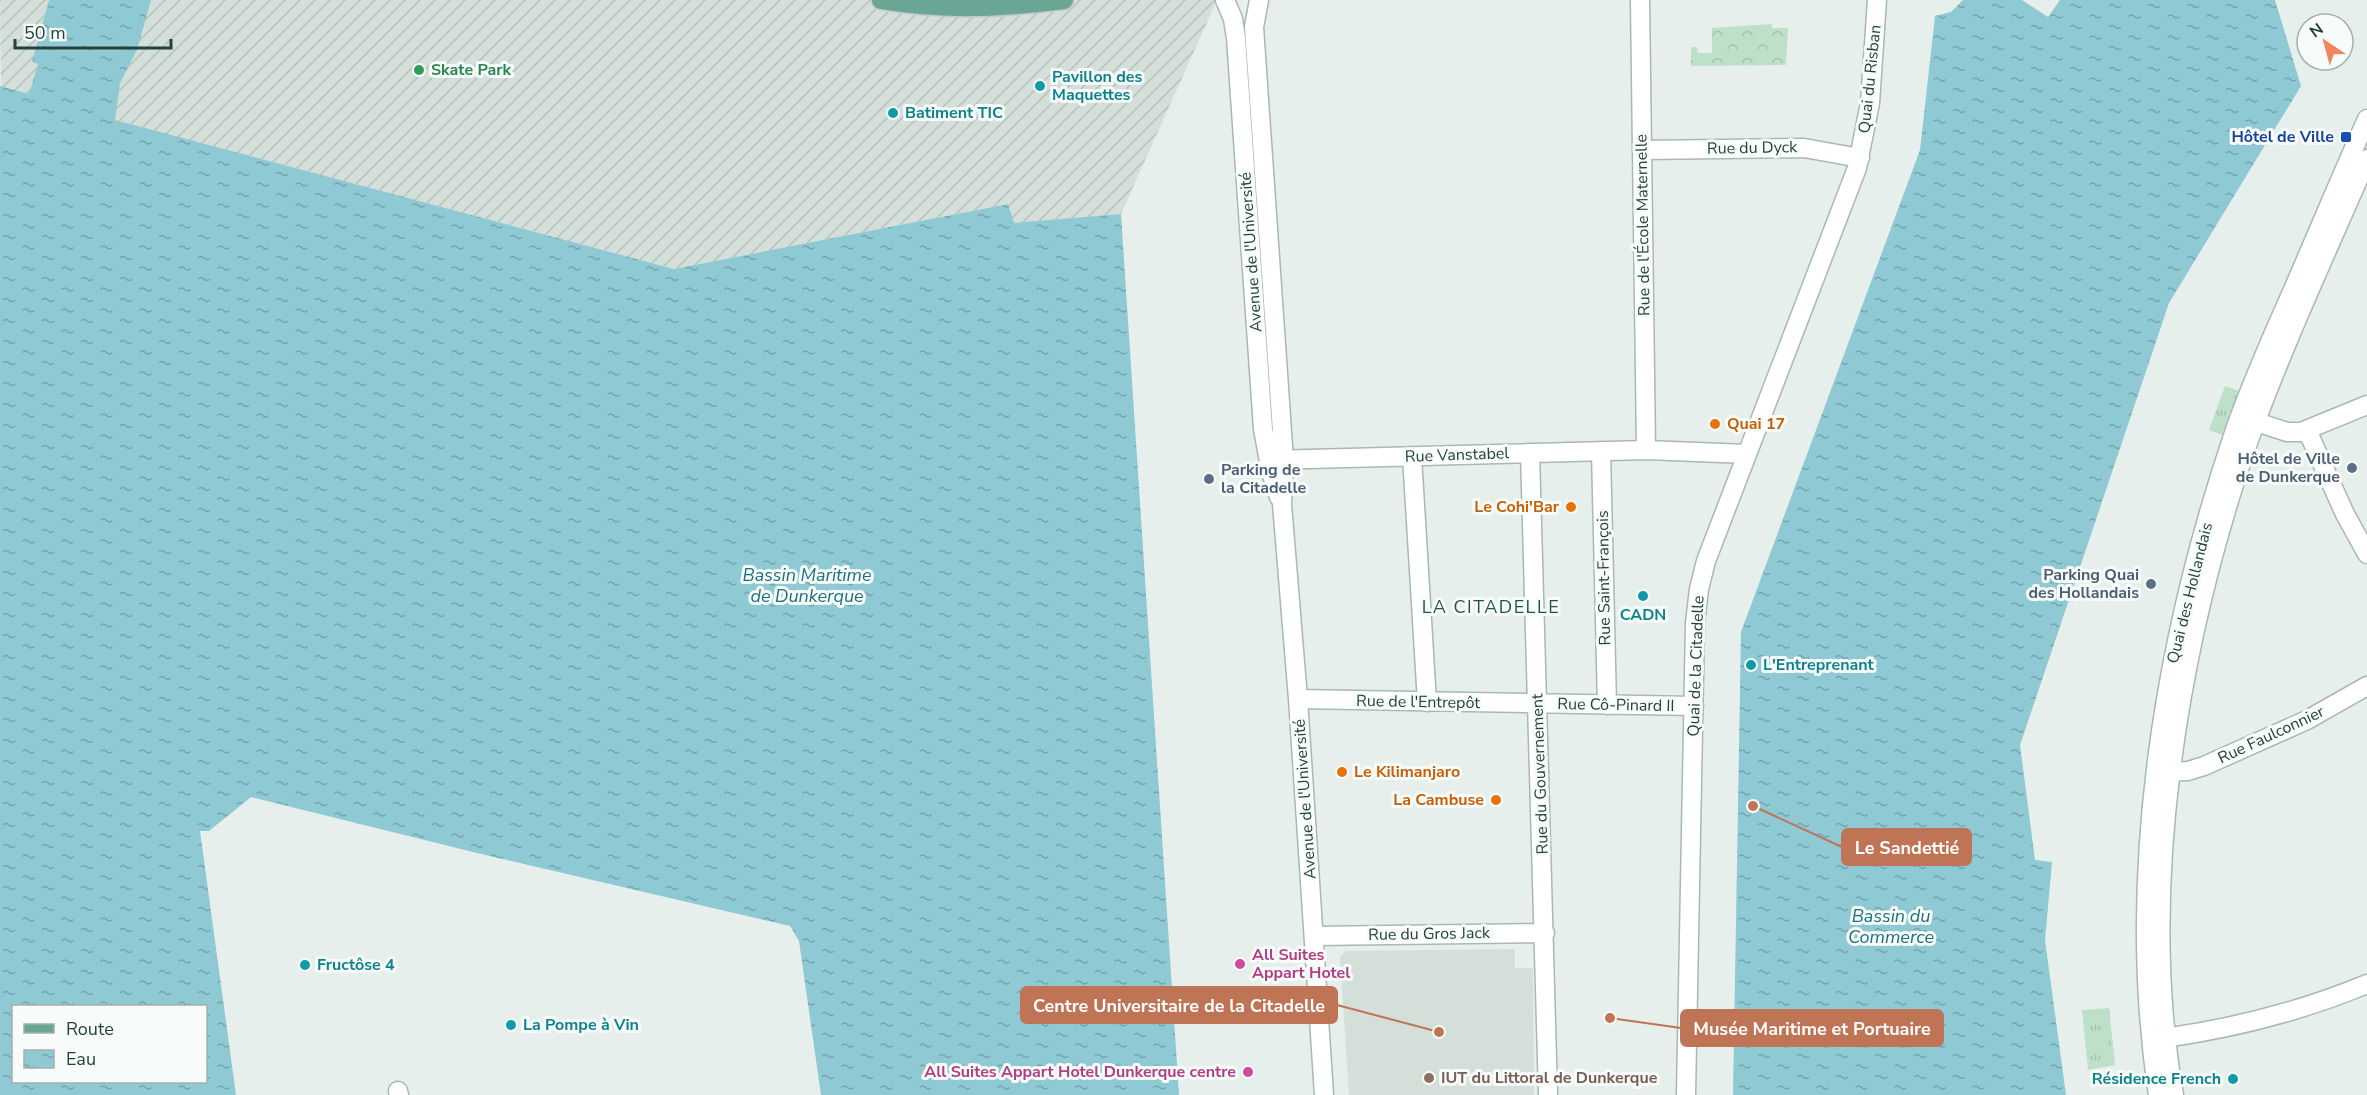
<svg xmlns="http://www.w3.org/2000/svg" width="2367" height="1095" font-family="'Nunito Sans',sans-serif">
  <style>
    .built { fill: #d4dfda }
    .industrial { fill: url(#industrial-furrows) }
    .grass { fill: url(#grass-tufts) }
    .forest { fill: url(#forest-crowns) }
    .water { fill: url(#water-ripples); fill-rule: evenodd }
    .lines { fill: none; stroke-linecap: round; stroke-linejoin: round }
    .minor-casing { stroke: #a8b8b2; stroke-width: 21 }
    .major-casing { stroke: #c2cac8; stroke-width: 21 }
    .minor { stroke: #fff; stroke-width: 18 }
    .major { stroke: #6aa596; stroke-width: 18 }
    .leisure-dot { fill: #2e9e5b; stroke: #f7fbf9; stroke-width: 2 }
    .culture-dot { fill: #0f9aa8; stroke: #f7fbf9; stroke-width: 2 }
    .transit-dot { fill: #1a4fb4; stroke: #f7fbf9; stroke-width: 2 }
    .food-dot { fill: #e8710a; stroke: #f7fbf9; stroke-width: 2 }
    .service-dot { fill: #5c6f8a; stroke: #f7fbf9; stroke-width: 2 }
    .hotel-dot { fill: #d1479c; stroke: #f7fbf9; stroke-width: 2 }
    .education-dot { fill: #8d6e63; stroke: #f7fbf9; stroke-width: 2 }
    .labels { text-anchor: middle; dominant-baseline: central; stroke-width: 6; stroke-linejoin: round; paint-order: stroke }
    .leisure-label { font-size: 16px; font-weight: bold; fill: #27864d; stroke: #f7fbf9; text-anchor: start }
    .culture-label { font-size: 16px; font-weight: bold; fill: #0d838f; stroke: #f7fbf9; text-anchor: start }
    .street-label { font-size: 16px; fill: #24423a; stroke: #f7fbf9 }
    .transit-label { font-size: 16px; font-weight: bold; fill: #164399; stroke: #f7fbf9; text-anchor: end }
    .food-label { font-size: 16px; font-weight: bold; fill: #c56008; stroke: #f7fbf9; text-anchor: start }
    .service-label { font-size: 16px; font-weight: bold; fill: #4e5e75; stroke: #f7fbf9; text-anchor: end }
    .hotel-label { font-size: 16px; font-weight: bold; fill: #b23c85; stroke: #f7fbf9; text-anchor: start }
    .education-label { font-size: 16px; font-weight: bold; fill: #785e54; stroke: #f7fbf9; text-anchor: start }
    .water-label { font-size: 18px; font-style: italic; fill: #1c6f80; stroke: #f7fbf9 }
    .neighbourhood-label { font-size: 18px; letter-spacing: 1.5px; fill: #1f5548; stroke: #f7fbf9 }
    .leader { fill: none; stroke: #c07456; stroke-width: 2 }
    .callout-dot { fill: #c07456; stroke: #f7fbf9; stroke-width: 2 }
    .callout { fill: #c07456; stroke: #c07456; stroke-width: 2 }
    .callout-label { font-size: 18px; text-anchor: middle; font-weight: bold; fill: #fff }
  </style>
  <defs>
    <pattern id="industrial-furrows" width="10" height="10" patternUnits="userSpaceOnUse" patternTransform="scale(1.5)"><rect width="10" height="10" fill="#d4dfda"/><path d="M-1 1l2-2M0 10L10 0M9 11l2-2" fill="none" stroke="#b6c1bc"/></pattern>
    <pattern id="grass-tufts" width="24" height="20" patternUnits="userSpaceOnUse" patternTransform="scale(1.5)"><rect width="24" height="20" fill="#bfe0c8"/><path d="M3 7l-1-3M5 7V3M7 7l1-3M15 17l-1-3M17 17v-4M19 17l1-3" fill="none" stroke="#a4c1ad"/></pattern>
    <pattern id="forest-crowns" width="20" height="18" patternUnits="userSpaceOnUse" patternTransform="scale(1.5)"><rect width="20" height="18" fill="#bfe0c8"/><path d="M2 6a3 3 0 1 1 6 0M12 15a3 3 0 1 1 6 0" fill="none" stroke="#a4c1ad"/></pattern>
    <pattern id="water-ripples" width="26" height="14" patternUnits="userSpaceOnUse" patternTransform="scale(1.5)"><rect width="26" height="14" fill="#8ec9d4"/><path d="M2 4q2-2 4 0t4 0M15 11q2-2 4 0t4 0" fill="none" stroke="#74a5ad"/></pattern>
  </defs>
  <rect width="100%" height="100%" fill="#e6efeb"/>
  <!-- built -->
  <path class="built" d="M 1515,949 L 1515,968 L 1533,968 L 1534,1095 L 1349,1095 L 1340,957 L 1346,951 Z"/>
  <!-- industrial -->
  <path class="industrial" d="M 0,0 L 1217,0 L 1121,214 L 1013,224 L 1007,204 L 674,269 L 114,120 L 1,87 Z"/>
  <!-- grass -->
  <path class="grass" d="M 2225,386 L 2243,392 L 2227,437 L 2209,430 Z
    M 2109,1008 L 2115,1065 L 2088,1070 L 2082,1010 Z"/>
  <!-- forest -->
  <path class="forest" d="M 1772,24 L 1772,28 L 1788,28 L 1786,65 L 1691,66 L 1691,47 L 1697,47 L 1698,53 L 1712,53 L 1712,28 Z"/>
  <!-- water -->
  <path class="water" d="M 49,0 L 151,0 L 137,50 L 120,83 L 115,120 L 674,269 L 1008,204 L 1014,223 L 1121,214 L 1179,1095 L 821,1095 L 799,941 L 790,926 L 477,853 L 251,797 L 209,831 L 200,831 L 236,1095 L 0,1095 L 0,86 L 29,94 L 38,64 L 32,62 ZM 206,1006 L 206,1082 L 14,1082 L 14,1006 Z
    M 1963,0 L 2022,0 L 2048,17 L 2060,0 L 2275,0 L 2301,86 L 2169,303 L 2020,745 L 2035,860 L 2052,862 L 2045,940 L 2066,1095 L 1733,1095 L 1741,632 L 1920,150 L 1935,16 L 1951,12 Z"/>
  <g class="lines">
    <defs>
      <path id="minor" d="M 1225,0 L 1233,19 L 1236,38 L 1263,429 L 1271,472 L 1279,497
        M 1259,0 L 1254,27 L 1284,460 L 1282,504 L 1298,699 L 1324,1095
        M 1640,0 L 1646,450
        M 1642,150 L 1804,148 L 1860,158
        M 2244,418 L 2287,432 L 2301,432 L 2367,405
        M 2307,430 L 2345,514 L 2367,554
        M 1601,451 L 1607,705
        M 1530,453 L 1548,1095
        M 1412,456 L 1427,702
        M 1272,460 L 1646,450 L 1747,454
        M 1298,699 L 1694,706
        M 2160,772 L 2188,771 L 2204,766 L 2307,720 L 2367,686
        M 1314,936 L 1545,933
        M 2165,1038 C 2235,1028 2302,1011 2367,984
        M 398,1091 L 399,1095
        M 1686,1095 L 1695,623 L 1699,589 L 1706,561 L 1857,168 L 1870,103 L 1877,0
        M 2158,1095 C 2125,876 2163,642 2234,433 C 2252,380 2276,329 2298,278 C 2321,225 2343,172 2367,119
        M 2174,1095 C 2138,888 2178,649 2245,451 C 2280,352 2325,256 2367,159"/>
      <path id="major" d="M 881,0 C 943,11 1002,8 1064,0"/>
    </defs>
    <!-- minor casing -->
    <use href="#minor" class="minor-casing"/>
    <!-- major casing -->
    <use href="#major" class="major-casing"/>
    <!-- minor -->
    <use href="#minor" class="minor"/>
    <!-- major -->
    <use href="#major" class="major"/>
  </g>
  <!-- markers -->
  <circle class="leisure-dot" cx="419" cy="70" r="6"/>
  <g class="culture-dot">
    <circle cx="1040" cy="86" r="6"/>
    <circle cx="893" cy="113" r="6"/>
    <circle cx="1643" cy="596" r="6"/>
    <circle cx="1751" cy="665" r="6"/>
    <circle cx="305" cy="965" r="6"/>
    <circle cx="511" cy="1025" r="6"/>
    <circle cx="2233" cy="1079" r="6"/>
  </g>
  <rect class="transit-dot" x="2340" y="131" width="12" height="12" rx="3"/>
  <g class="food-dot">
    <circle cx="1715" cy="424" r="6"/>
    <circle cx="1571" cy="507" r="6"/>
    <circle cx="1342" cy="772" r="6"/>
    <circle cx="1496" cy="800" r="6"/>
  </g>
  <g class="service-dot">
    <circle cx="2352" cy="468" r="6"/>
    <circle cx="1209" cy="479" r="6"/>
    <circle cx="2151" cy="584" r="6"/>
  </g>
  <g class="hotel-dot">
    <circle cx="1240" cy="964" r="6"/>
    <circle cx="1248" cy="1072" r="6"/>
  </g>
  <circle class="education-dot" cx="1429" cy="1078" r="6"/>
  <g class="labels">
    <!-- leisure labels -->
    <g class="leisure-label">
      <text x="431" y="70">Skate Park</text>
    </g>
    <!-- culture labels -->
    <g class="culture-label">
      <text x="1052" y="77">Pavillon des<tspan x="1052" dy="18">Maquettes</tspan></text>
      <text x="905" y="113">Batiment TIC</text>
      <text x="1643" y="615" text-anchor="middle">CADN</text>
      <text x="1763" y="665">L'Entreprenant</text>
      <text x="317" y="965">Fructôse 4</text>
      <text x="523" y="1025">La Pompe à Vin</text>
      <text x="2221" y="1079" text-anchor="end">Résidence French</text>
    </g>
    <!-- street labels -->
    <g class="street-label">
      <text transform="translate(1870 79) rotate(-84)">Quai du Risban</text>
      <text transform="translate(1752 148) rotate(-1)">Rue du Dyck</text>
      <text transform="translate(1643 225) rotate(-91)">Rue de l'École Maternelle</text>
      <text transform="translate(1251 252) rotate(-94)">Avenue de l'Université</text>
      <text transform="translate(1457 455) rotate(-2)">Rue Vanstabel</text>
      <text transform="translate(1604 578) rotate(-91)">Rue Saint-François</text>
      <text transform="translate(2190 593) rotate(-76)">Quai des Hollandais</text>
      <text transform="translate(1696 666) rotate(-88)">Quai de la Citadelle</text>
      <text transform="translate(1418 702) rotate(1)">Rue de l'Entrepôt</text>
      <text transform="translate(1616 705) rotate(1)">Rue Cô-Pinard II</text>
      <text transform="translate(2271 735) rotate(-25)">Rue Faulconnier</text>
      <text transform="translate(1540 774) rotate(-92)">Rue du Gouvernement</text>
      <text transform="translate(1305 799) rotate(-94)">Avenue de l'Université</text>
      <text transform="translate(1429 934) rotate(-1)">Rue du Gros Jack</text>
    </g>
    <!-- transit labels -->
    <g class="transit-label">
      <text x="2334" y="137">Hôtel de Ville</text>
    </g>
    <!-- food labels -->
    <g class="food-label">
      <text x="1727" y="424">Quai 17</text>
      <text x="1559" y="507" text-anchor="end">Le Cohi'Bar</text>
      <text x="1354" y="772">Le Kilimanjaro</text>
      <text x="1484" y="800" text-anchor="end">La Cambuse</text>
    </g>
    <!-- service labels -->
    <g class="service-label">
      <text x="2340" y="459">Hôtel de Ville<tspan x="2340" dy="18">de Dunkerque</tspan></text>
      <text x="1221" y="470" text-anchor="start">Parking de<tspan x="1221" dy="18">la Citadelle</tspan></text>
      <text x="2139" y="575">Parking Quai<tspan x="2139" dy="18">des Hollandais</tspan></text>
    </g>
    <!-- hotel labels -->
    <g class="hotel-label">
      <text x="1252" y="955">All Suites<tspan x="1252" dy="18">Appart Hotel</tspan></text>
      <text x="1236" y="1072" text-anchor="end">All Suites Appart Hotel Dunkerque centre</text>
    </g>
    <!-- education labels -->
    <g class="education-label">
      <text x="1441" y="1078">IUT du Littoral de Dunkerque</text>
    </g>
    <!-- water labels -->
    <g class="water-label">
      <text x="807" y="575">Bassin Maritime<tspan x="807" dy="21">de Dunkerque</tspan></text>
      <text x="1891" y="916">Bassin du<tspan x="1891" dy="21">Commerce</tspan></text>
    </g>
    <!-- neighbourhood labels -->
    <g class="neighbourhood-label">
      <text x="1491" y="607">LA CITADELLE</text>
    </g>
  </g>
  <!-- callouts -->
  <path class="leader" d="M1753 806L1842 847M1439 1032L1337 1005M1610 1018L1681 1028"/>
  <g class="callout-dot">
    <circle cx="1753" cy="806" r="6"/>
    <circle cx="1439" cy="1032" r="6"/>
    <circle cx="1610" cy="1018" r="6"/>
  </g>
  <g class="callout">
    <rect x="1842" y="829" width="129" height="36" rx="6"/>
    <rect x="1021" y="987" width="316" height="36" rx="6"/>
    <rect x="1681" y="1010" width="262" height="36" rx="6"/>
  </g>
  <g class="callout-label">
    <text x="1907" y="854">Le Sandettié</text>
    <text x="1179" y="1012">Centre Universitaire de la Citadelle</text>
    <text x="1812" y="1035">Musée Maritime et Portuaire</text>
  </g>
  <!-- legend -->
  <rect x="12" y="1005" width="195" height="78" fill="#f7fbf9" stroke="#a3b1ad" stroke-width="1.5"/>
  <rect x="24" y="1024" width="30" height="9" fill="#6aa596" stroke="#a3b1ad" stroke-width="1.5"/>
  <text x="66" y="1035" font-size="18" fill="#24423a">Route</text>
  <rect x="24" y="1050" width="30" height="18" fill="url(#water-ripples)" stroke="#a3b1ad" stroke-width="1.5"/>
  <text x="66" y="1065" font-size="18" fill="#24423a">Eau</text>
  <!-- north arrow -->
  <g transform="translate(2325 42) rotate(324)"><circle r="28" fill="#f7fbf9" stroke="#a3b1ad" stroke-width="1.5"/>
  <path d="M0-4.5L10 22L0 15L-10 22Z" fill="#f4845f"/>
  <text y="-9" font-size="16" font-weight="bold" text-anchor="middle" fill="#24423a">N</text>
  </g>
  <!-- scale -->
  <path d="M15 39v9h156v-9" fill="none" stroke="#24423a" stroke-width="3"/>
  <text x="24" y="39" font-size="18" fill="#24423a" stroke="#f7fbf9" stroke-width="4.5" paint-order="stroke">50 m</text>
</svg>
